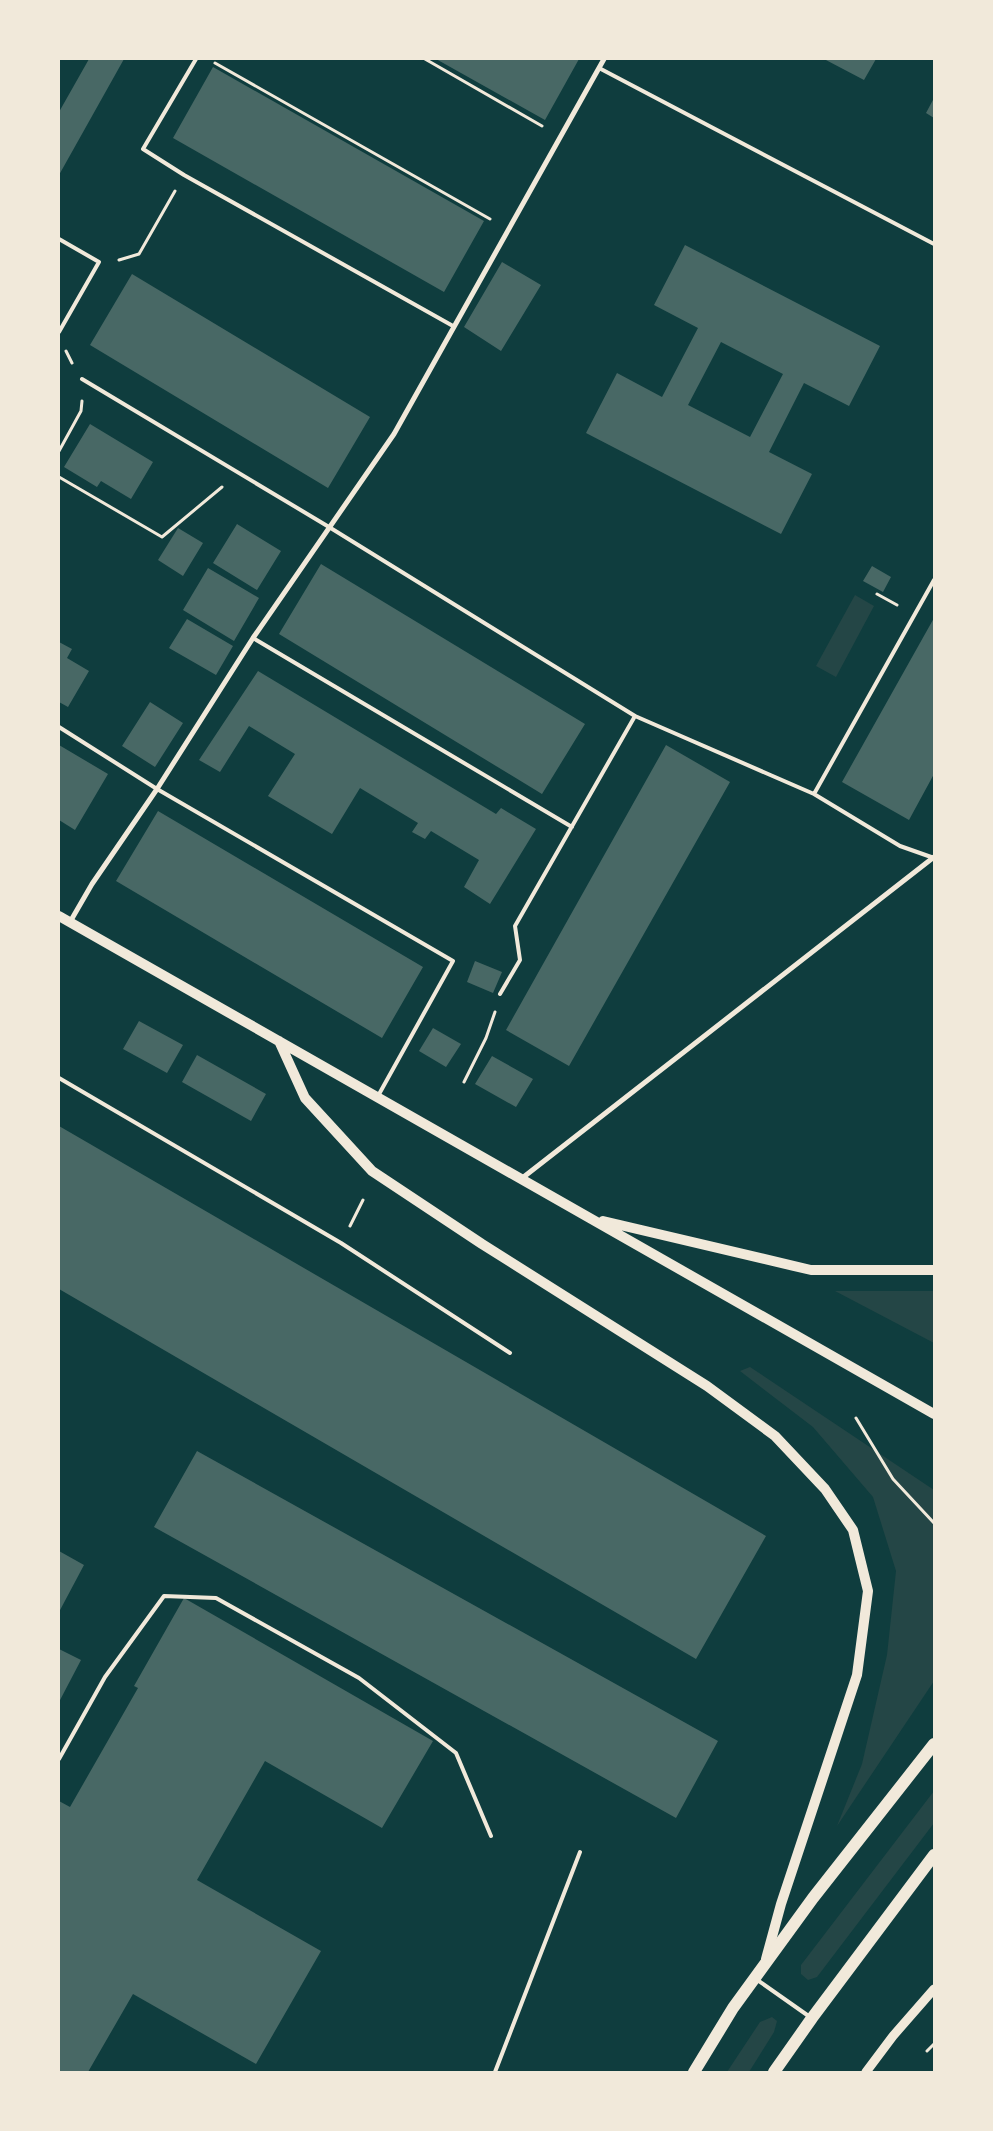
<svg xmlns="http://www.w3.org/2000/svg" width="993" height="2131" font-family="'Space Grotesk',sans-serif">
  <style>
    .green { fill: #244646 }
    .building { fill: #486865; fill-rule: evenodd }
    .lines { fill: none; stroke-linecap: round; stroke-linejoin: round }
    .path { stroke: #f1e9da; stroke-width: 3 }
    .service { stroke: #f1e9da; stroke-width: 4 }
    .minor { stroke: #f1e9da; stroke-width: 5 }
    .tertiary { stroke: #f1e9da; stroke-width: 9 }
    .secondary { stroke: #f1e9da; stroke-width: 10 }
    .primary { stroke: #f1e9da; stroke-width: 12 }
  </style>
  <rect width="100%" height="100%" fill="#0f3d3e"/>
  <!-- green -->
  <path class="green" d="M 855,595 L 874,606 L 836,677 L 816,666 Z
    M 835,1291 L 934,1291 L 934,1343 Z
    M 750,1367 L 934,1490 L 934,1681 L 837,1826 L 862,1764 L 887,1655 L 896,1571 L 873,1497 L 813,1427 L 740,1371 Z
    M 934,1791 L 934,1823 L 817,1977 L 808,1980 L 801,1974 L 801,1965 Z
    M 772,2017 L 777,2021 L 774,2032 L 749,2072 L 727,2072 L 760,2022 Z"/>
  <!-- building -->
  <path class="building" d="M 89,59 L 124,59 L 59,175 L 59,112 Z
    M 436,59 L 579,59 L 545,120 Z
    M 824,59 L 876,59 L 864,80 Z
    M 213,67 L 484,221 L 444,292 L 173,138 Z
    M 934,98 L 934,118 L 926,113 Z
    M 685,245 L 880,346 L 849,406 L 804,383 L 769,452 L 812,474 L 781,534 L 586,433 L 617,373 L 662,397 L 698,328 L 654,305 ZM 721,342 L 783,374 L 750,437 L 688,405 Z
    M 502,262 L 541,285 L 501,351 L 464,327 Z
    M 132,274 L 370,417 L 328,488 L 90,345 Z
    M 90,424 L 153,462 L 131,499 L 101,481 L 97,487 L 64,467 Z
    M 237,524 L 281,551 L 257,590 L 213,563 Z
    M 178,528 L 203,543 L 183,576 L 158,560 Z
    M 321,564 L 585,724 L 542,794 L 279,634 Z
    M 872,566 L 891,577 L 883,592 L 863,581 Z
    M 208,568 L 259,598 L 234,641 L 183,610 Z
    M 934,618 L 934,774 L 909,820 L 842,782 Z
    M 187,619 L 233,646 L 216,675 L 169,648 Z
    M 59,642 L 72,649 L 67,658 L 89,671 L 68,707 L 59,702 Z
    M 258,671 L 496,814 L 501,808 L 536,829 L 490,904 L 464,887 L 479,860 L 431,831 L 425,839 L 412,832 L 418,823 L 360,788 L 332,834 L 268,796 L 295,754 L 249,726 L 220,772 L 199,760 Z
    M 150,702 L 183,723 L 155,767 L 122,746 Z
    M 59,745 L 108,774 L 75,830 L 59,820 Z
    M 666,745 L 730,782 L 569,1066 L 506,1030 Z
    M 158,811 L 423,967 L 382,1038 L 116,881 Z
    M 475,961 L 502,972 L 493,993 L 467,982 Z
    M 139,1021 L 183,1045 L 167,1073 L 123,1049 Z
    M 433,1028 L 461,1044 L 446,1067 L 419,1051 Z
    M 197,1055 L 266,1094 L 251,1121 L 182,1082 Z
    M 492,1056 L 533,1079 L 516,1107 L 475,1084 Z
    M 59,1126 L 766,1536 L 696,1659 L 59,1289 Z
    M 197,1451 L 718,1741 L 676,1818 L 154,1527 Z
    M 59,1551 L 84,1565 L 59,1612 Z
    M 184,1598 L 433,1741 L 382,1828 L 265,1761 L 197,1880 L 321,1951 L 256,2064 L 133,1994 L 88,2072 L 59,2072 L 59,1801 L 70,1807 L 138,1688 L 134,1686 Z
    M 59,1649 L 81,1660 L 59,1702 Z"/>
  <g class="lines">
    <!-- path -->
    <path class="path" d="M 425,59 L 542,126
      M 215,63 L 490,219
      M 119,260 L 139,254 L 175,191
      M 66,351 L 72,363
      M 59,451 L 81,411 L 82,401
      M 59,477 L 162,537 L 222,487
      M 877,594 L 897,605
      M 464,1082 L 486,1038 L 495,1012
      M 350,1226 L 363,1200
      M 856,1418 L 893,1479 L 934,1523
      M 927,2051 L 934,2044"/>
    <!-- service -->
    <path class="service" d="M 196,59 L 143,149 L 184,175 L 453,326
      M 599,68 L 934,244
      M 59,239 L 99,262 L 59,332
      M 82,379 L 329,527 L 635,716
      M 253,638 L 572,827
      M 59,727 L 157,789 L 453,961 L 378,1096
      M 814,794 L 934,580
      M 500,994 L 520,960 L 515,926 L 635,716 L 814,794 L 900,846 L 934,858
      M 59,1078 L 341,1243 L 510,1353
      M 59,1759 L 105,1677 L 164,1596 L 216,1598 L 359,1678 L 456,1753 L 491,1836
      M 756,1979 L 810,2017
      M 495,2072 L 580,1852"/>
    <!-- minor -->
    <path class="minor" d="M 70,922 L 92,884 L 157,789 L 253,638 L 394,434 L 604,59
      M 521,1179 L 934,857"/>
    <!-- tertiary -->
    <path class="tertiary" d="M 866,2072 L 893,2036 L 934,1989"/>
    <!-- secondary -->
    <path class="secondary" d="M 59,916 L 934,1414
      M 279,1041 L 305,1098 L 372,1171 L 482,1244 L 707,1386 L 775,1436 L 825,1489 L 853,1530 L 868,1591 L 857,1675 L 781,1904 L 766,1959
      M 603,1221 L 811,1270 L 934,1270"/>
    <!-- primary -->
    <path class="primary" d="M 694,2072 L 733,2008 L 813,1898 L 934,1744
      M 774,2072 L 812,2018 L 934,1855"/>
  </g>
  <!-- border -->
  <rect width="993" height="2131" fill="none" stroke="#f1e9da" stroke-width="120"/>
</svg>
